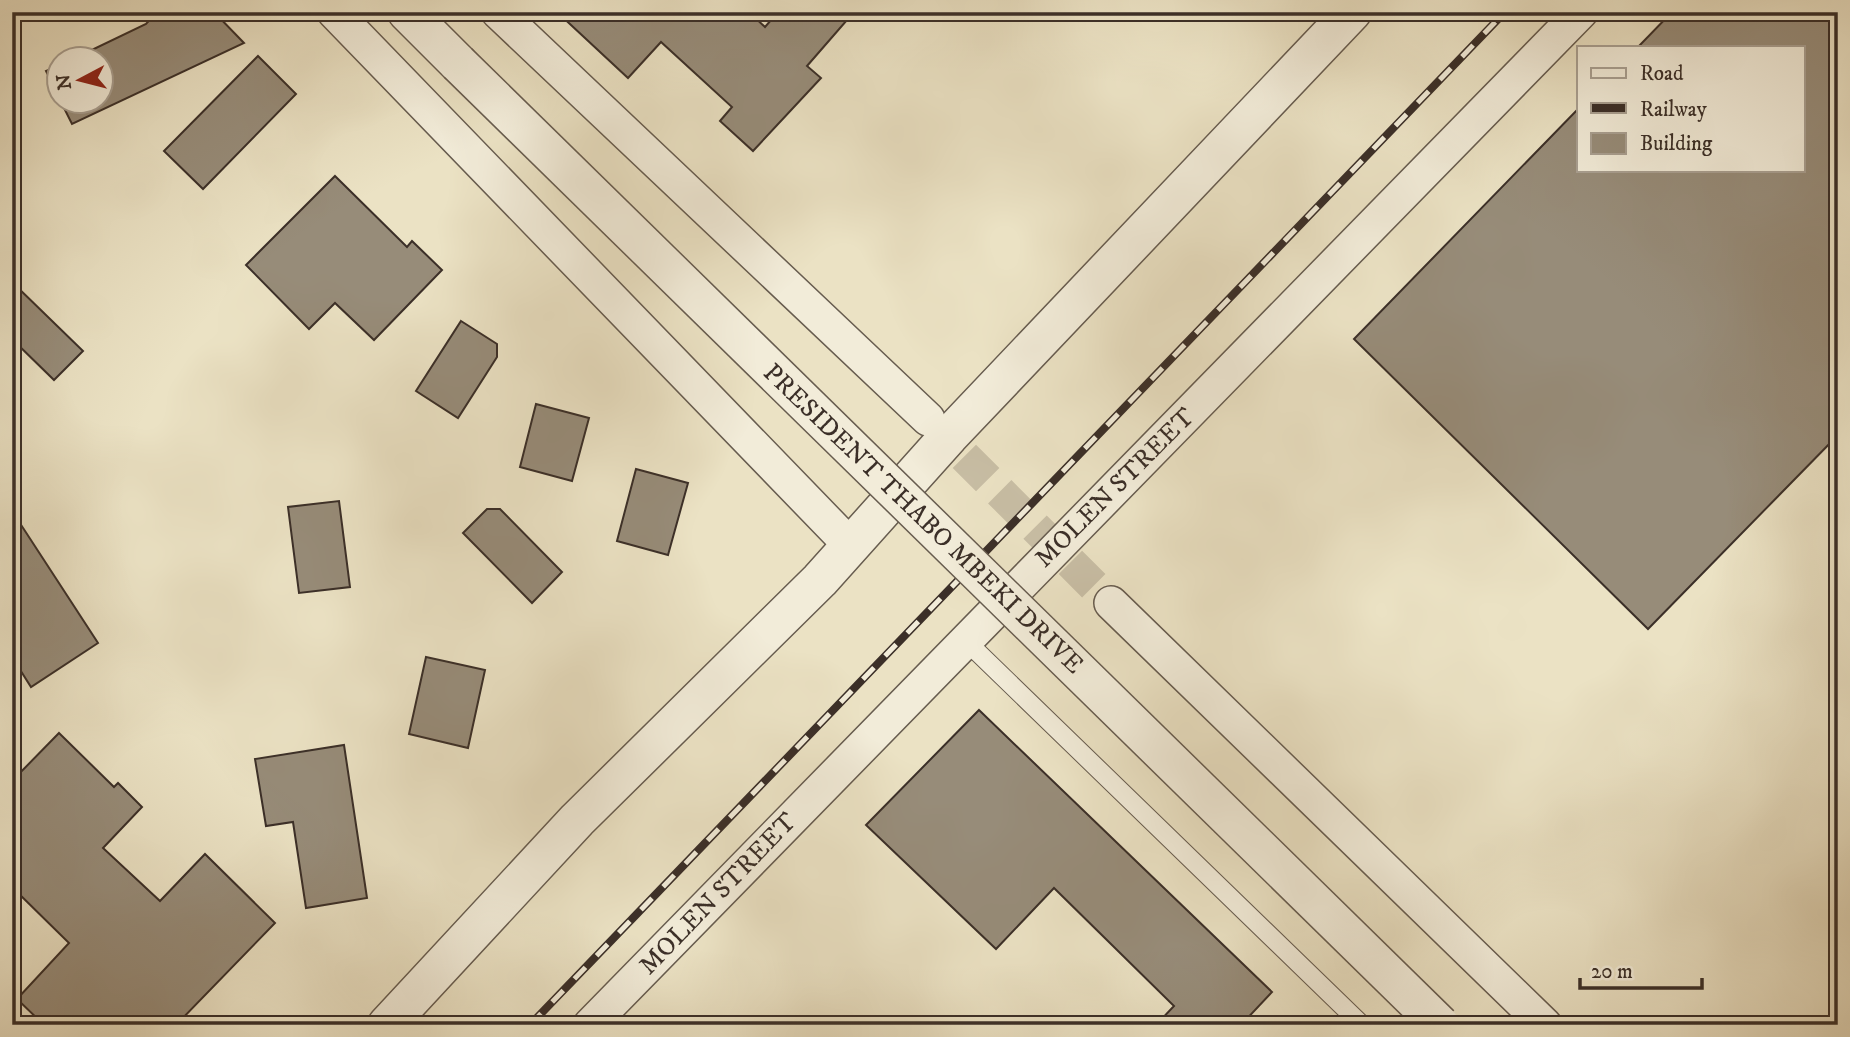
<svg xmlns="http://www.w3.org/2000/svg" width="1850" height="1037" font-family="'IM FELL DW Pica',serif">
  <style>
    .building { fill: #978c79; stroke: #3b2f28; stroke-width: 2 }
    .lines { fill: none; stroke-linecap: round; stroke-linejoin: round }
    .minor-tunnel { stroke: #c8bea5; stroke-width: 33; stroke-dasharray: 33 17; stroke-linecap: butt }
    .service-casing { stroke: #675c4f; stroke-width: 20 }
    .minor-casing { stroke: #675c4f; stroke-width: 36 }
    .tertiary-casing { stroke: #675c4f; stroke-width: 41 }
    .service { stroke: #f2ecd9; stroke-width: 18 }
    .minor { stroke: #f2ecd9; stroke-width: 33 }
    .tertiary { stroke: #f2ecd9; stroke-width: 38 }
    .rail-casing { stroke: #3b2f28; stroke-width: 8 }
    .rail { stroke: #f2ecd9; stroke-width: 5; stroke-dasharray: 16; stroke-linecap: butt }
    .tertiary-bridge-casing { stroke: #675c4f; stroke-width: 41; stroke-linecap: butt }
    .tertiary-bridge { stroke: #f2ecd9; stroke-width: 38 }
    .labels { text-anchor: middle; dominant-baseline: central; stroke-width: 6; stroke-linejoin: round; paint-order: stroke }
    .street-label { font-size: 26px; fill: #3b2f28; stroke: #f2ecd9 }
  </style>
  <rect width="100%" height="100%" fill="#ebe2c4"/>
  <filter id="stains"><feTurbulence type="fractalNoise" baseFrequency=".00286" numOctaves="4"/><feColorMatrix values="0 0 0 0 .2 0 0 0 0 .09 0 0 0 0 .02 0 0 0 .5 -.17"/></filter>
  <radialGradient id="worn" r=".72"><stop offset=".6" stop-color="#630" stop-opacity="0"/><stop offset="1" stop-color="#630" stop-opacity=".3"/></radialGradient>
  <!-- building -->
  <path class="building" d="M 157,12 L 214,12 L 244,43 L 72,124 L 61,102 L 102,102 L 102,60 L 71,60 L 146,24 Z
    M 557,12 L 749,12 L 765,27 L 778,12 L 854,12 L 807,66 L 821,78 L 753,151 L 720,121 L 732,107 L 661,42 L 628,78 Z
    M 1672,12 L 1838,12 L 1838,435 L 1648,629 L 1354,339 L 1579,108 L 1579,170 L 1803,170 L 1803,47 L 1638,47 Z
    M 258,56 L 296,94 L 203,189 L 164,151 Z
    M 60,65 L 60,99 L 46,71 Z
    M 335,176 L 407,247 L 412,241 L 442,270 L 374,340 L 335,303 L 309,329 L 246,265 Z
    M 12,282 L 83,351 L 54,380 L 12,339 Z
    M 461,321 L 497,344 L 497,357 L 458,418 L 416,391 Z
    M 536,404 L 589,418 L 572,481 L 520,467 Z
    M 636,469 L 688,483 L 668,555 L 617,541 Z
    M 339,501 L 350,587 L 299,593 L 288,507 Z
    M 487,509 L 500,509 L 562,572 L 532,603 L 463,533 Z
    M 12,511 L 98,643 L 31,687 L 12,657 Z
    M 426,657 L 485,670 L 468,748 L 409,734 Z
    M 979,710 L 1272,992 L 1241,1025 L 1156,1025 L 1174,1006 L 1054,888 L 996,949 L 866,825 Z
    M 59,733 L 114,787 L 118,783 L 142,807 L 103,848 L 160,901 L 205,854 L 275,923 L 176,1025 L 44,1025 L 17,999 L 69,943 L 12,887 L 12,781 Z
    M 344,745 L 367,898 L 306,908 L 293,822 L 266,826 L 255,759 Z"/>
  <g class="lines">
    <!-- minor-tunnel -->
    <path class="minor-tunnel" d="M 929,421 L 1111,603"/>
    <defs>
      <path id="service" d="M 965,640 L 1362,1025"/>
      <path id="minor" d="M 334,12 L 851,546
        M 498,12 L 928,419
        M 1111,603 L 1545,1025
        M 590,1025 L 1581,12"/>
      <path id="tertiary" d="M 407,12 L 458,63
        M 387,1025 L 577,820 L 820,580 L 949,436 L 1352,12"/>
    </defs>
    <!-- service casing -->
    <use href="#service" class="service-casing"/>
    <!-- minor casing -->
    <use href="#minor" class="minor-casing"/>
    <!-- tertiary casing -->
    <use href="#tertiary" class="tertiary-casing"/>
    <!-- service -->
    <use href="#service" class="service"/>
    <!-- minor -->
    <use href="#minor" class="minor"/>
    <!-- tertiary -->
    <use href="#tertiary" class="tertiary"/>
    <defs>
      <path id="rail" d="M 530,1025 L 1505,12"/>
    </defs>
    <!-- rail casing -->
    <use href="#rail" class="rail-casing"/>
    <!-- rail -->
    <use href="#rail" class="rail"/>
    <defs>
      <path id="tertiary-bridge" d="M 458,63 L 1440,1025"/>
    </defs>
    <!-- tertiary-bridge casing -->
    <use href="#tertiary-bridge" class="tertiary-bridge-casing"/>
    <!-- tertiary-bridge -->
    <use href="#tertiary-bridge" class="tertiary-bridge"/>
  </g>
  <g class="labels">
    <!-- street labels -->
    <g class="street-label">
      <text transform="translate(1115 488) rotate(-45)">MOLEN STREET</text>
      <text transform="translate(923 519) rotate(44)">PRESIDENT THABO MBEKI DRIVE</text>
      <text transform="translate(718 894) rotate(-46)">MOLEN STREET</text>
    </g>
  </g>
  <!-- margin -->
  <rect width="1850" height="1037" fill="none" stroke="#ebe2c4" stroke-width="42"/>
  <rect x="14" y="14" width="1822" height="1009" fill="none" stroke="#3b2f28" stroke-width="3.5"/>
  <rect x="21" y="21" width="1808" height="995" fill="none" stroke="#3b2f28" stroke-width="2"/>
  <!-- legend -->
  <rect x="1577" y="46" width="228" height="126" fill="#f2ecd9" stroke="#a9a092" stroke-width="2"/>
  <rect x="1591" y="68" width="35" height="10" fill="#f2ecd9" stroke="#a9a092" stroke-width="2"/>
  <text x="1640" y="80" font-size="21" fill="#3b2f28">Road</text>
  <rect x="1591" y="103" width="35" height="10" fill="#3b2f28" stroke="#a9a092" stroke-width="2"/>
  <text x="1640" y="116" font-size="21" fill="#3b2f28">Railway</text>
  <rect x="1591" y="133" width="35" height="21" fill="#978c79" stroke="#a9a092" stroke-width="2"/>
  <text x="1640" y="150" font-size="21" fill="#3b2f28">Building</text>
  <!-- north arrow -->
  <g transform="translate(80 80) rotate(263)"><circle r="33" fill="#f2ecd9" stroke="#a9a092" stroke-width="2"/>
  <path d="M0-5L12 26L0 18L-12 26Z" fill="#8f2418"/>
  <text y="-10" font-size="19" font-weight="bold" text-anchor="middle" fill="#3b2f28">N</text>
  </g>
  <!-- scale -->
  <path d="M1580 978v10h122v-10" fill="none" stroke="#3b2f28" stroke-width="3.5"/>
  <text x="1591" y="978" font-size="21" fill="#3b2f28" stroke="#f2ecd9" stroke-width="5" paint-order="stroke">20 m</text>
  <rect width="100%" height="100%" filter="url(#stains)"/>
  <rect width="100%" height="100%" fill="url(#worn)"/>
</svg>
